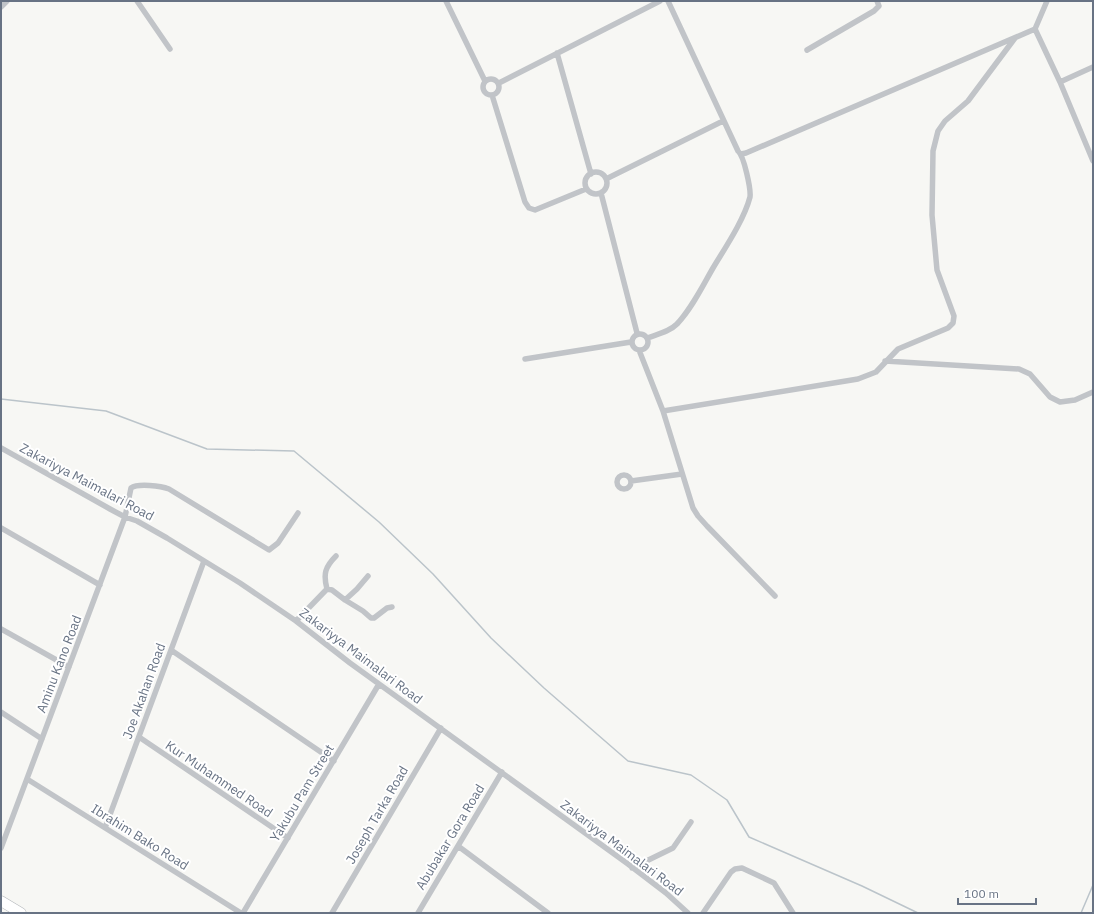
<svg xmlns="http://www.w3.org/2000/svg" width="1094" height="914" font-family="'IBM Plex Sans',sans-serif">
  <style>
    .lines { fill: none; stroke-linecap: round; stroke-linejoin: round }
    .stream { stroke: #bbc4ca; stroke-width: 1.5 }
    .highway-casing { stroke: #b4b7bb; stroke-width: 11 }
    .street { stroke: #c1c4c8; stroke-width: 5.5 }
    .highway { stroke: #fff; stroke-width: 10 }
    .labels { text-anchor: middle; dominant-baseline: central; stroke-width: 4; stroke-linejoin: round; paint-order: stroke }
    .street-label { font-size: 13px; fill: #687384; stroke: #fff }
  </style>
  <rect width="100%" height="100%" fill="#f7f7f4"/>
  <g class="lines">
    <!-- stream -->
    <path class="stream" d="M 1,399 L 106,411 L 207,449 L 294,451 L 379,522 L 433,574 L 491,638 L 544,688 L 628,761 L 691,775 L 727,800 L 749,837 L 862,886 L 918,913
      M 1081,913 L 1093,885"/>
    <defs>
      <path id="highway" d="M 1,901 L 21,913"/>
    </defs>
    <!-- highway casing -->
    <use href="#highway" class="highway-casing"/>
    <!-- street -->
    <path class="street" d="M 137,1 L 170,49
      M 446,1 L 485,81
      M 1047,1 L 1035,29 L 1060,82 L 1093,161
      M 1,7 L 7,1
      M 807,50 L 874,11 L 879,6 L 877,1
      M 557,53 L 591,174
      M483 87a8 8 0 1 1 16 0a8 8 0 1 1-16 0Z
      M 1060,82 L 1093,67
      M 499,83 L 660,1
      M 492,95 L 525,202 L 529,208 L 535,210 L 586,189
      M 741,154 L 746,153 L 1035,29
      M585 183a11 11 0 1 1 22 0a11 11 0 1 1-22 0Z
      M 606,179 L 723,121
      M 601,193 L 637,333
      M632 342a8 8 0 1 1 16 0a8 8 0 1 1-16 0Z
      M 647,338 C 658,334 669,332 677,324 C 692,308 702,287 713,268 C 725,248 744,220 750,197 C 751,189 744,156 738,151 L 668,1
      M 639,350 L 663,411 L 693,508 L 698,516 L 707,526 L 775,596
      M 525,359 L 631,342
      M 885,361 L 1019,369 L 1030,374 L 1050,397 L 1060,402 L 1075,400 L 1093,392
      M 663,411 L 858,379 L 876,372 L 898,349 L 948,328 L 953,323 L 954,316 L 937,270 L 932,215 L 933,151 L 938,131 L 945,121 L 968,101 L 1015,38
      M 1,448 L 110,509 L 125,517 L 137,521 L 167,538 L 240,583 L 296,621 L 350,663 L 628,864 L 666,893 L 688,913
      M617 482a7 7 0 1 1 14 0a7 7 0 1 1-14 0Z
      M 631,481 L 682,474
      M 1,528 L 100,585
      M 368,576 L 357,589 L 345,600 L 363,611 L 371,618 L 374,618 L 387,608 L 392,607
      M 327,589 C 323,574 325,567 336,556
      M 296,621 L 327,589 L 332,590 L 345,600
      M 1,629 L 69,667
      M 171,650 L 334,761
      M 1,712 L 42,739
      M 139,737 L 288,838
      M 27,779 L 241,913
      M 105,828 L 204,561
      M 458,846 L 548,913
      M 1,848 L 125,517 L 131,488 C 138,483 161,486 169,489 L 269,550 L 278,543 L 298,513
      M 632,868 L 673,848 L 691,822
      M 243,913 L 379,684
      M 332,913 L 441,728
      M 418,913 L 502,772
      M 703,913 L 731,872 L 735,869 L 742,868 L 774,883 L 793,913"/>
    <!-- highway -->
    <use href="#highway" class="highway"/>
  </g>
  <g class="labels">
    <!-- street labels -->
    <g class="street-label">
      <text transform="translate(87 482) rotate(28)">Zakariyya Maimalari Road</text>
      <text transform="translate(361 656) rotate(37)">Zakariyya Maimalari Road</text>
      <text transform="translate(59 664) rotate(-69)">Aminu Kano Road</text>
      <text transform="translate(144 691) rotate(-70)">Joe Akahan Road</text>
      <text transform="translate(219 779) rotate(34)">Kur Muhammed Road</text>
      <text transform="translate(302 793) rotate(-59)">Yakubu Pam Street</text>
      <text transform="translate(377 815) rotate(-60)">Joseph Tarka Road</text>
      <text transform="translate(140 837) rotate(32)">Ibrahim Bako Road</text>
      <text transform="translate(450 837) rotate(-59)">Abubakar Gora Road</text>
      <text transform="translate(622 848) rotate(37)">Zakariyya Maimalari Road</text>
    </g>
  </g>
  <!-- border -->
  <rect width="1094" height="914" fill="none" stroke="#687384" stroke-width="4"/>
  <!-- scale -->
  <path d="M958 898v6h78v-6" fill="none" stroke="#687384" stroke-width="2"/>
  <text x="964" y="898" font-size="12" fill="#687384" stroke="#ffffff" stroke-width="3" paint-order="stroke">100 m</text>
</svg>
